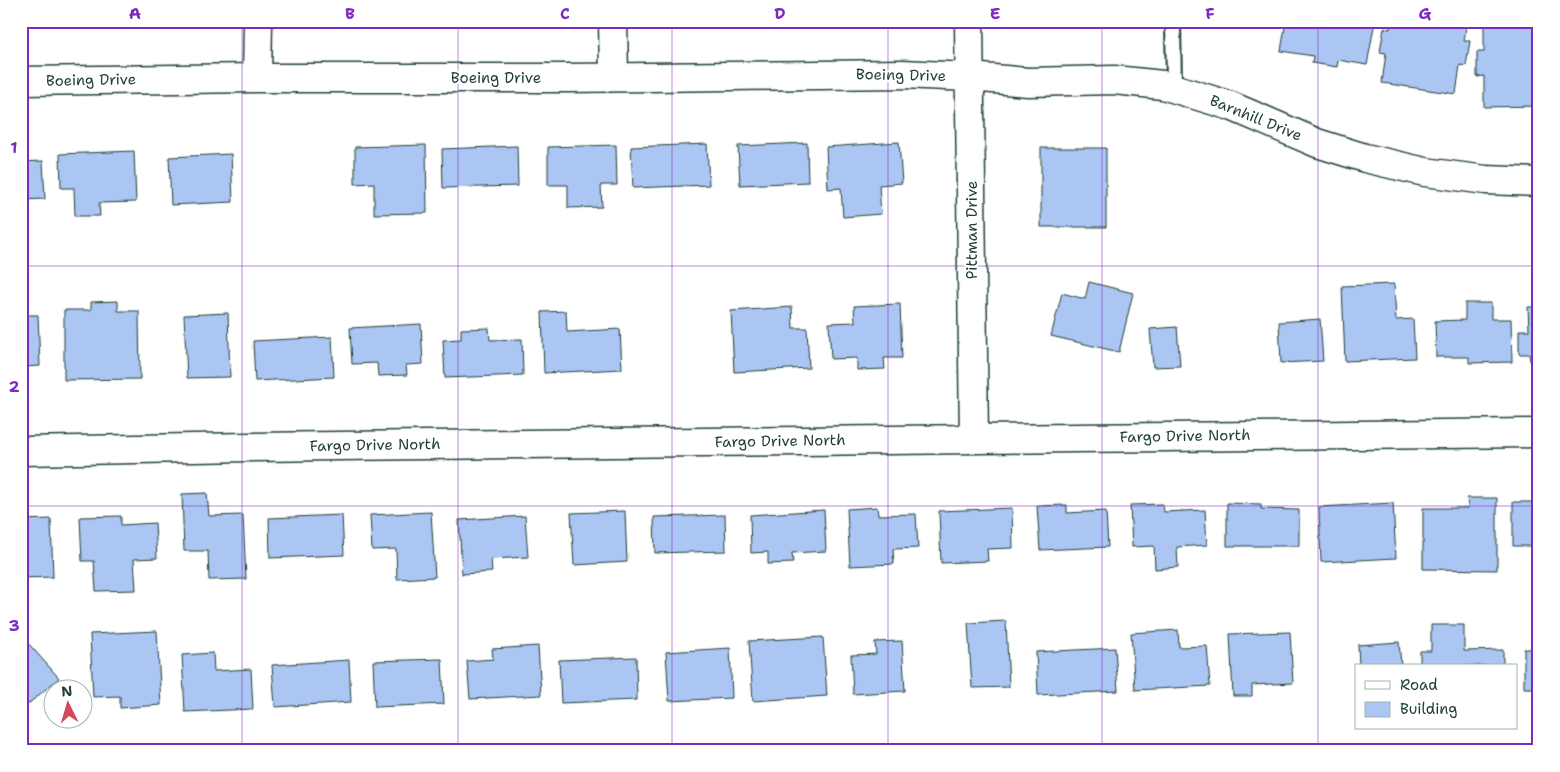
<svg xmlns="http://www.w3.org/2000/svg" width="1560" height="772" font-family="'Shantell Sans',sans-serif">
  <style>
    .building { fill: #abc6f3; stroke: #1f3d34 }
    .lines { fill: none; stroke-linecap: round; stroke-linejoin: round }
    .service-casing { stroke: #1f3d34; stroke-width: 18 }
    .minor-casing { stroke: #1f3d34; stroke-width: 31 }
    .service { stroke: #fff; stroke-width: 14 }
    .minor { stroke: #fff; stroke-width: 28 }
    .grid { fill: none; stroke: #7b2cbf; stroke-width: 1; stroke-opacity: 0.55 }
    .labels { text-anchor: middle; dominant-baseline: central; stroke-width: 4; stroke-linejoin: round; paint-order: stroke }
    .street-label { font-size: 15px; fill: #1f3d34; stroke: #fff }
    .neatline { fill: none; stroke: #7b2cbf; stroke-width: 2 }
    .grid-label { font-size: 16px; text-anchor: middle; font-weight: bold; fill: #7b2cbf }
  </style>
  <rect width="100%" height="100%" fill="#fff"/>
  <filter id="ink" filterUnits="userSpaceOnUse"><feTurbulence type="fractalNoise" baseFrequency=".02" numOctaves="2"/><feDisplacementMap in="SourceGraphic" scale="10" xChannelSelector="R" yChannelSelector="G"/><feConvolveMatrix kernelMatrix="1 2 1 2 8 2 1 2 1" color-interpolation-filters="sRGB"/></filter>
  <g filter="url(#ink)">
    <!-- building -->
    <path class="building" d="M 1286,21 L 1375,21 L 1367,65 L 1338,60 L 1337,67 L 1312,63 L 1313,56 L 1281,51 Z
      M 1391,21 L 1467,21 L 1464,41 L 1470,41 L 1466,66 L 1460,65 L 1456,94 L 1382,83 L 1386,53 L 1380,52 L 1384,28 L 1390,29 Z
      M 1484,21 L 1539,21 L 1539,106 L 1484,107 L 1484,76 L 1477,77 L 1477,52 L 1484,52 Z
      M 899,142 L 902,183 L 879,185 L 881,214 L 843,217 L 841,188 L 828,189 L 826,147 Z
      M 807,143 L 808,182 L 740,185 L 738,146 Z
      M 707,144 L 709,185 L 633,188 L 631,147 Z
      M 426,145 L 427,213 L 374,214 L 374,183 L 355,184 L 355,147 Z
      M 616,145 L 617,185 L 601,185 L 602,207 L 568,208 L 568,185 L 548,185 L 548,147 Z
      M 517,146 L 518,186 L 443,188 L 442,149 Z
      M 1041,148 L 1106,148 L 1106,227 L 1041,227 Z
      M 134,151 L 136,202 L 99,203 L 100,216 L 75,216 L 74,188 L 61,188 L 60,154 Z
      M 231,154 L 233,202 L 171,205 L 169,157 Z
      M 43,161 L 45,199 L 21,200 L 21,162 Z
      M 1089,282 L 1133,293 L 1119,352 L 1051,336 L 1062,293 L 1085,299 Z
      M 1394,284 L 1396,320 L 1413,319 L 1415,358 L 1345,361 L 1342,286 Z
      M 118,301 L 118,311 L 139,311 L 140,379 L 64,380 L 64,310 L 91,310 L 91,302 Z
      M 1465,303 L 1491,303 L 1491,319 L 1511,319 L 1512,362 L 1469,363 L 1469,357 L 1436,357 L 1435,321 L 1465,320 Z
      M 900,304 L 902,358 L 884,358 L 885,369 L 857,370 L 857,358 L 831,359 L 829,323 L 855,322 L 854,306 Z
      M 792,307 L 793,328 L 807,328 L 809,368 L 734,372 L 731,311 Z
      M 1528,307 L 1539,307 L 1539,361 L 1530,361 L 1529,354 L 1519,354 L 1519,330 L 1529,330 Z
      M 566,311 L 567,332 L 620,329 L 622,369 L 544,373 L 542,312 Z
      M 228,313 L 230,377 L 187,378 L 184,315 Z
      M 21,315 L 38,315 L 40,366 L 21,367 Z
      M 1320,319 L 1323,361 L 1281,363 L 1279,322 Z
      M 421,324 L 423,364 L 406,365 L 407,375 L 378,376 L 377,363 L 352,364 L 350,328 Z
      M 1177,327 L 1180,366 L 1153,367 L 1150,329 Z
      M 489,328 L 490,340 L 522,339 L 523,375 L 445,378 L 443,340 L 461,339 L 461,329 Z
      M 332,337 L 334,377 L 255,381 L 253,341 Z
      M 207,493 L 209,516 L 243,515 L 246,579 L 209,580 L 208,551 L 184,551 L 182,494 Z
      M 1467,498 L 1497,498 L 1497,570 L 1423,569 L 1423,508 L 1468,508 Z
      M 1513,502 L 1539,502 L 1539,546 L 1513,546 Z
      M 1227,503 L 1261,504 L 1261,509 L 1299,510 L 1299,546 L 1227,546 Z
      M 1393,503 L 1396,558 L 1321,562 L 1319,507 Z
      M 1163,504 L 1164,512 L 1205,510 L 1207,545 L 1177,547 L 1178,567 L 1155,569 L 1154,546 L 1132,547 L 1130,505 Z
      M 1067,505 L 1067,513 L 1106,511 L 1108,547 L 1040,550 L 1037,506 Z
      M 877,507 L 878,515 L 916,514 L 918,548 L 893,549 L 894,564 L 850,566 L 847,509 Z
      M 1012,508 L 1013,548 L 987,549 L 988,561 L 941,563 L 939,511 Z
      M 824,510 L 826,551 L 792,553 L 793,563 L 768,564 L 768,552 L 751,553 L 750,515 Z
      M 625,511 L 627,562 L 574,565 L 571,513 Z
      M 431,512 L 435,577 L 397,579 L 396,549 L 372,550 L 370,515 Z
      M 342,515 L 344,555 L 270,558 L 269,518 Z
      M 725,515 L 726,551 L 655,553 L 654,517 Z
      M 121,516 L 121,525 L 155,523 L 157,558 L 134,559 L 136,590 L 96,591 L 94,561 L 82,561 L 80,517 Z
      M 525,516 L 528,557 L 491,559 L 492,572 L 462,574 L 459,520 Z
      M 51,519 L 53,577 L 21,578 L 21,520 Z
      M 1006,621 L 1009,687 L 972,688 L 968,623 Z
      M 1431,625 L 1464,625 L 1464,651 L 1503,650 L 1503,666 L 1420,666 L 1420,651 L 1431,651 Z
      M 1178,630 L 1179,647 L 1207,646 L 1210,686 L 1135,690 L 1131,633 Z
      M 157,631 L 161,705 L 120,708 L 120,696 L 93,697 L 90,634 Z
      M 1290,632 L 1293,683 L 1252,685 L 1252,696 L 1233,696 L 1230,634 Z
      M 823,637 L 827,696 L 753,701 L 749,641 Z
      M 902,641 L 905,691 L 853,694 L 851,655 L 876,654 L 875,642 Z
      M 27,642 L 59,678 L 21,710 L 21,647 Z
      M 1399,642 L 1401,666 L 1359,666 L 1358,645 Z
      M 538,646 L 541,695 L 470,699 L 467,661 L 493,659 L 492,649 Z
      M 730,648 L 732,698 L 669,701 L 666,652 Z
      M 1115,648 L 1118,691 L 1038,695 L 1036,652 Z
      M 1524,649 L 1539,649 L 1539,688 L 1524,688 Z
      M 213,653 L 214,671 L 251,669 L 253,709 L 185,712 L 182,655 Z
      M 636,657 L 637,700 L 561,703 L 559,660 Z
      M 442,659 L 444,704 L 375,707 L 373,661 Z
      M 349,660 L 351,702 L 275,707 L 272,665 Z"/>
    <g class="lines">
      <defs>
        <path id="service" d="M 1173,21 L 1174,88"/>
        <path id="minor" d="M 613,21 L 614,77
          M 969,21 L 974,439
          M 257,78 L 258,21
          M 21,81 L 257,78 L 569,78 L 902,74 L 970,77 L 1028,82 L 1114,80 L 1163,85 L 1231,106 L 1317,143 L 1365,158 L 1425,172 L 1486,180 L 1539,182
          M 21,451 L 251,447 L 1539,433"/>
      </defs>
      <!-- service casing -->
      <use href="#service" class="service-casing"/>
      <!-- minor casing -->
      <use href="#minor" class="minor-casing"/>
      <!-- service -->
      <use href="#service" class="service"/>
      <!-- minor -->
      <use href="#minor" class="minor"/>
    </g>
  </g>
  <!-- grid -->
  <path class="grid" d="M 242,21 L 242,751M 458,21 L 458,751M 672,21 L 672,751M 888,21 L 888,751M 1102,21 L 1102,751M 1318,21 L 1318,751M 21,266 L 1539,266M 21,506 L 1539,506"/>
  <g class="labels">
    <!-- street labels -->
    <g class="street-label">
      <text transform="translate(901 75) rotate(1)">Boeing Drive</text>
      <text x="496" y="78">Boeing Drive</text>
      <text transform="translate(91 80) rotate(-1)">Boeing Drive</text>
      <text transform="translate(1256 118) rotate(22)">Barnhill Drive</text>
      <text transform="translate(972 230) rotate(-90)">Pittman Drive</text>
      <text transform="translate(1185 436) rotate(-1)">Fargo Drive North</text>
      <text transform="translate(780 441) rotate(-1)">Fargo Drive North</text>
      <text transform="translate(375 445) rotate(-1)">Fargo Drive North</text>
    </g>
  </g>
  <!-- margin -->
  <rect width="1560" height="772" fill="none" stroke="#fff" stroke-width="55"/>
  <!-- legend -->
  <rect x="1355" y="664" width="162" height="65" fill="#ffffff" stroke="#a5b1ae"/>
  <rect x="1365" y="681" width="25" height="8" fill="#ffffff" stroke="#a5b1ae"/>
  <text x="1400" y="690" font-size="15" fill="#1f3d34">Road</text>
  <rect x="1365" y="702" width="25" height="15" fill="#abc6f3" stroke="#a5b1ae"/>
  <text x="1400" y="714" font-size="15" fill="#1f3d34">Building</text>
  <!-- north arrow -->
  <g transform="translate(68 704) rotate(355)"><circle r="24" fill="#ffffff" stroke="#a5b1ae"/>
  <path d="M0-4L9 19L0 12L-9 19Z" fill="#d1495b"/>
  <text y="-8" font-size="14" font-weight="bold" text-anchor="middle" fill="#1f3d34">N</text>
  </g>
  <rect x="28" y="28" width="1504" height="716" class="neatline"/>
  <g class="grid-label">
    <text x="135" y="19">A</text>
    <text x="350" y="19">B</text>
    <text x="565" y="19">C</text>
    <text x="780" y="19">D</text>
    <text x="995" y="19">E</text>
    <text x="1210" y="19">F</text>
    <text x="1425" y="19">G</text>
    <text x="14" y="153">1</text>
    <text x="14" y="392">2</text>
    <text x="14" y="631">3</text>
  </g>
</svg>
